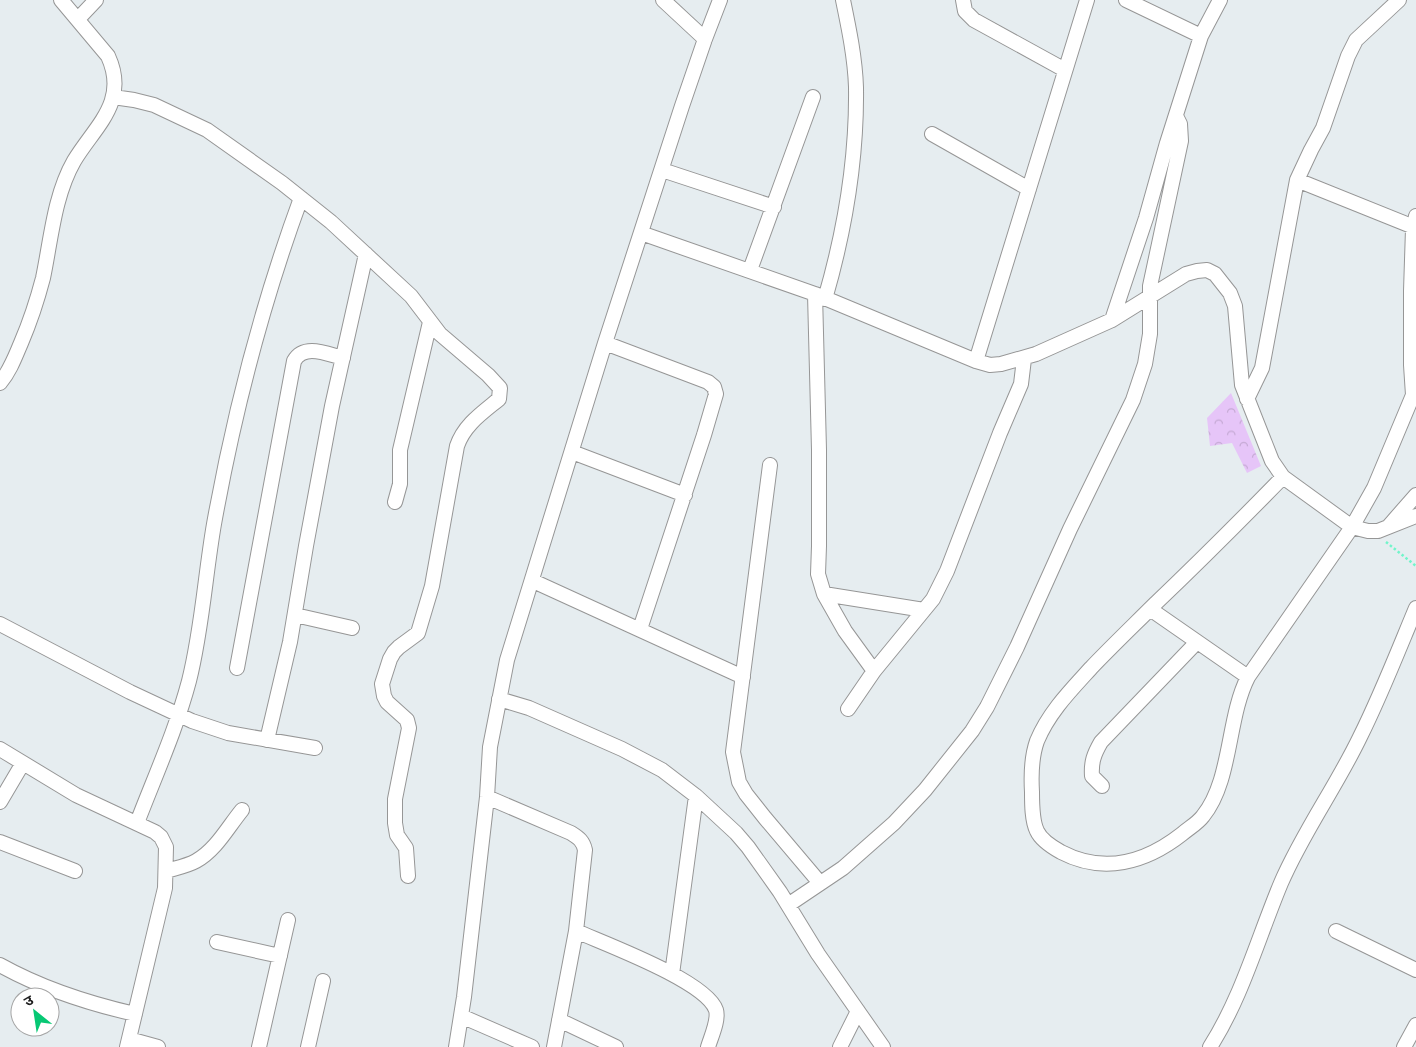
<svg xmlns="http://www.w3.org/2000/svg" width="1416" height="1047" font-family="'Alegreya Sans','Noto Sans Devanagari',sans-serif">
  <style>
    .park { fill: url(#park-crowns) }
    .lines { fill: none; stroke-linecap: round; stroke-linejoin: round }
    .street-casing { stroke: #969696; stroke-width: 16 }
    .path { stroke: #71f5ca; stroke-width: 2.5; stroke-dasharray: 2.5 2.5; stroke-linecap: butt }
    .street { stroke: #fff; stroke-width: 14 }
  </style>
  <defs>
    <pattern id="park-crowns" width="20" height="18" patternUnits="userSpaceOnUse" patternTransform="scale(1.25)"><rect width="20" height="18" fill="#e6c5f8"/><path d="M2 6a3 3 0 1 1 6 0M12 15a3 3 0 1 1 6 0" fill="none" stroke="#c5a9d4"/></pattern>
  </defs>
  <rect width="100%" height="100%" fill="#e6edf0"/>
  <!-- park -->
  <path class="park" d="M 1231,393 L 1261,466 L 1247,473 L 1232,443 L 1210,446 L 1207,418 Z"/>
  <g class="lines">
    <defs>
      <path id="street" d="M 663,0 L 705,39
        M 963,0 L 965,11 L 974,20 L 1065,70
        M 1126,0 L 1201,36
        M 78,19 L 96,0
        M 113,97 L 134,100 L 154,105 L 207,130 L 282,183 L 331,222 L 411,296 L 440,334 L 488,375 L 500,388 L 499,399 C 482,413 464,425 457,446 L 432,586 L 418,633 L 399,647 L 394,652 L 390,659 L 382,684 L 384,696 L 387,702 L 407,720 L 409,728 L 395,799 L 395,823 L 397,835 L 406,848 L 408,876
        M 932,134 L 1029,189
        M 662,170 L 774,207
        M 1297,180 L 1414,227
        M 641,233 L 815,294 L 976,361 L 990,365 L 1001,364 L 1036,354 L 1112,320 L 1186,274 L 1197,271 L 1207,270 L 1215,274 L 1230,293 L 1235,306 L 1242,385 L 1272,461 L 1283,477 L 1352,527 L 1368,531 L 1378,531 L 1416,516
        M 750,270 L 813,97
        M 815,294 L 819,450 L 819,546 L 818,574 L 824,594 L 845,631 L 874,671
        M 825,299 C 845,230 857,159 856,87 C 855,58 849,29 843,0
        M 1112,320 L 1146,218 L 1167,143 L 1201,36 L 1220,0
        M 605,343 L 708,382 L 714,387 L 716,394 L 704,435 L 640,629
        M 976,361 L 1087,0
        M 0,383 C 10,371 15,357 21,343 C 30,322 37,301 43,278 C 51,240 54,196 74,161 C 95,126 129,102 108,56 L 61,0
        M 1247,399 L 1262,368 L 1297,180 L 1311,150 L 1323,128 L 1348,56 L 1356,40 L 1399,0
        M 572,452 L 685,495
        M 770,465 L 733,752 L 739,782 L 746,794 L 765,818 L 820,883
        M 1283,477 C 1241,520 1199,562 1156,603 C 1134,625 1112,646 1091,668 C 1071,690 1049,712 1037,741 C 1031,758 1031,775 1032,792 C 1032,804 1032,821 1037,831 C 1041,840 1052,847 1061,852 C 1103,874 1145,863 1182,834 C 1189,828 1198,823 1203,816 C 1232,780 1227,718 1248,677 L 1352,527 L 1374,488 L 1413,395 L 1411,365 L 1411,291 L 1413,229 L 1416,216
        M 395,502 L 400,484 L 400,450 L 430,322
        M 1388,527 L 1416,495
        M 533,581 L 743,677
        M 824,594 L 924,610
        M 1150,609 L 1248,677
        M 295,615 L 352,628
        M 0,624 L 130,692 L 192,721 L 228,733 L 315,748
        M 237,668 L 294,361 C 304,343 327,354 343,358
        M 499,699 L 529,708 L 622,749 L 662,770 L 696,796 L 736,833 L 748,847 L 780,892 L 818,954 L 883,1047
        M 848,709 L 874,671 L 933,599 L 947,571 L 1000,433 L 1021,384 L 1024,359
        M 267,740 L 290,642 L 306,546 L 332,406 L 366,254
        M 0,749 L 76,795 L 155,832 L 161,837 L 166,847 L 165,888 L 127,1047
        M 1102,786 L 1092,776 C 1091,762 1094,754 1101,742 L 1197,642
        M 487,797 L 571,833 C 579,838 583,841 585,850 L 576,931 L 554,1047
        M 0,802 L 23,763
        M 137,823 C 155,776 176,730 189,681 C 202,630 205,576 214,524 C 234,413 262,304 301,198
        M 0,842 L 75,871
        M 166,871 C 176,868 187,866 196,861 C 216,850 228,827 242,810
        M 788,905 L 843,868 L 894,823 L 925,790 L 972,731 L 987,707 L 1017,647 L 1070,529 L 1133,400 L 1145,364 L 1150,334 L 1150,286 L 1181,141 L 1180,124 L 1176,116
        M 576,931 C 605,944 706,981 716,1010 C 719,1020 711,1037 708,1047
        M 1336,931 L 1416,970
        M 217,942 L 280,956
        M 0,965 C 43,989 87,1003 135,1014
        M 672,974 L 696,796
        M 461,1016 L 532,1047
        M 559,1020 L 616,1047
        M 129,1039 L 158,1047
        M 259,1047 L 288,920
        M 308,1047 L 323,981
        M 456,1047 L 464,997 L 487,797 L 490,747 L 507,660 L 605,343 L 682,106 L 705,39 L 720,0
        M 840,1047 L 858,1011
        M 1210,1047 C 1242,997 1258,938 1281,883 C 1303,832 1336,787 1360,737 C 1381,695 1398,651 1416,608
        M 1404,1047 L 1416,1025"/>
    </defs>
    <!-- street casing -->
    <use href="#street" class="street-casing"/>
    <!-- path -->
    <path class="path" d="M 1386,542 L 1416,566"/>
    <!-- street -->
    <use href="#street" class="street"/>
  </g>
  <!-- north arrow -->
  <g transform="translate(35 1012) rotate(330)"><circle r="24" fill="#ffffff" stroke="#a5a5a5"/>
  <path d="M0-4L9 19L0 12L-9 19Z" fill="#07c874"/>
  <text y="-8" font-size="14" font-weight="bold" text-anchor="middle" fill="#1f1f1f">उ</text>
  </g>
</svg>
